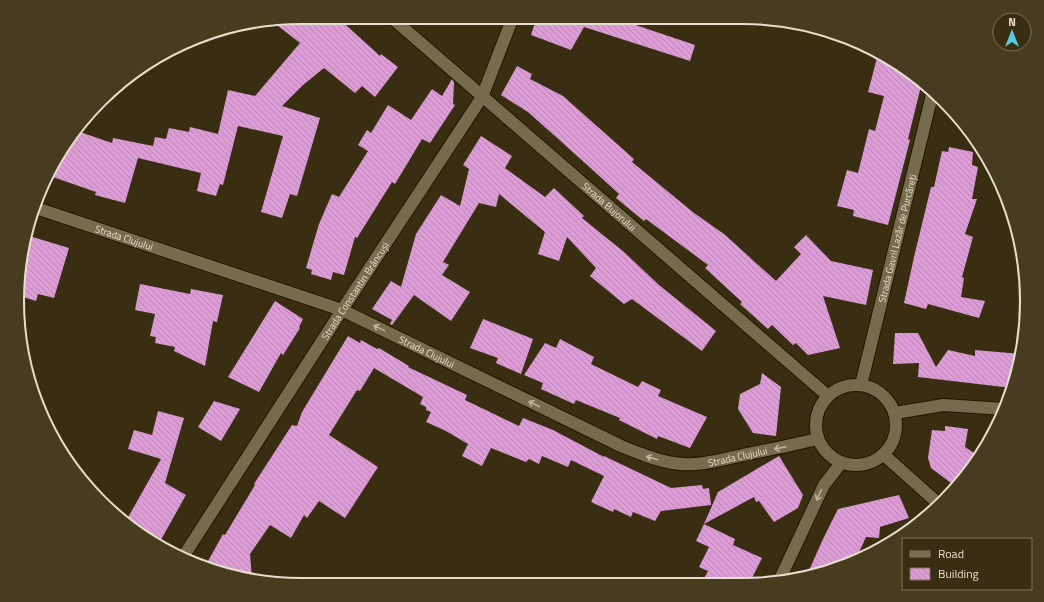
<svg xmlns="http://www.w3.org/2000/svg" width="1044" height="602" font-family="'Titillium Web',sans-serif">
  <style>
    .building { fill: url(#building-back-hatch) }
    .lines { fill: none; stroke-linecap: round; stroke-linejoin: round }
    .minor-casing { stroke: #201600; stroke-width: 14 }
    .minor { stroke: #776b4d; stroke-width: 12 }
    .oneway { stroke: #beb6a1 }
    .labels { text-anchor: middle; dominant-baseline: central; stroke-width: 4; stroke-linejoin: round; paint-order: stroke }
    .street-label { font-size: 10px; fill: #e5dfce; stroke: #392e11 }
    .rim { fill: none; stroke: #e5dfce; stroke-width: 2 }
  </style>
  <defs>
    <pattern id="building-back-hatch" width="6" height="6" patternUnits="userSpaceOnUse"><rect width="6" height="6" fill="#de9bd8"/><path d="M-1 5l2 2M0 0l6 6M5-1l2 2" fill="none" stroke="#b885b2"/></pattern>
  </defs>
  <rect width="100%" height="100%" fill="#392e11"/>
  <!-- building -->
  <path class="building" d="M 301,17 L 337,17 L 380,56 L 381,54 L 398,67 L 375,97 L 362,86 L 355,93 L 324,68 L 303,85 L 282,106 L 320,118 L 297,196 L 290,194 L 282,218 L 261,212 L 283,136 L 238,126 L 223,185 L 220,184 L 216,196 L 197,191 L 201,173 L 138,158 L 125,203 L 95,195 L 96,192 L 50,176 L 65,143 L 77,131 L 112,143 L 113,138 L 153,146 L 155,137 L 166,139 L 169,128 L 189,132 L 190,127 L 218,134 L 228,90 L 255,96 L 300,43 L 273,22 Z
    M 537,17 L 612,17 L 695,45 L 690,61 L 584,27 L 571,50 L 531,35 Z
    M 878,54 L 901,65 L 922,82 L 908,139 L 910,140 L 888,225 L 853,216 L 854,210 L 837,206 L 847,170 L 858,173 L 869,129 L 875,131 L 884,96 L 868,92 Z
    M 517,66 L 532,74 L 530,79 L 563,96 L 634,159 L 632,162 L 694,213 L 724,234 L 776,281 L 801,254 L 794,247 L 806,235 L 831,261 L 873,270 L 866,305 L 823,296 L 840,348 L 808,355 L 796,343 L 793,345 L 772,325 L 768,329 L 740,304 L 742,302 L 705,268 L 708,265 L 646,219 L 644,221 L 616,198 L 619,194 L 585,163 L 528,112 L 501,95 Z
    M 452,79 L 454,82 L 453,104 L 455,105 L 430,143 L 422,139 L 395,184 L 392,182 L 357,238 L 355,237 L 344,275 L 333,272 L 331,280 L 311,274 L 312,270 L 306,268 L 319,224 L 332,194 L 339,197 L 368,151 L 358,145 L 367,130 L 371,133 L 388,105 L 411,120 L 432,89 L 442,96 Z
    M 481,136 L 512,156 L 505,168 L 545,197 L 554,188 L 584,216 L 582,218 L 624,252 L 659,285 L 716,331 L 702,351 L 632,299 L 624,304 L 590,276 L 596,268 L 567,237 L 559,261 L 538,254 L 545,232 L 499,194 L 496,207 L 479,203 L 443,262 L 449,265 L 442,275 L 470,292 L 451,321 L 414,295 L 392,325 L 390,324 L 392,320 L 372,309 L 391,281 L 401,287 L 416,234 L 441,195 L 460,206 L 469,169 L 463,165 Z
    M 949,147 L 973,152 L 972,165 L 978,167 L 972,199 L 977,199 L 965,234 L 973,237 L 962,277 L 964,278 L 961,297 L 985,301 L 979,318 L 928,304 L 926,309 L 904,303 L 914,257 L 931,187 L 934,187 L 942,151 L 948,152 Z
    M 26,235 L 69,248 L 54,298 L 38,294 L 36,301 L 20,296 Z
    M 140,284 L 190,294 L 191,289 L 223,295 L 217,322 L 213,321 L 205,366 L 174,351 L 175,347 L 155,343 L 156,337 L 150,336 L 155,314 L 135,310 Z
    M 275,301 L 303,319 L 299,327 L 300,328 L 283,355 L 281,353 L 259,392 L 228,377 Z
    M 483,319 L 533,339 L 521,374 L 496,363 L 498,358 L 470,348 Z
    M 895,333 L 918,333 L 936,367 L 948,350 L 975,356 L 975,350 L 1022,354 L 1012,388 L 918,377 L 919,363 L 893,364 Z
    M 348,336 L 360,343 L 361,340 L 377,349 L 379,348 L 409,366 L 408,367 L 467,395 L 465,400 L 519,426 L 523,418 L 553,430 L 604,457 L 604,456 L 671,488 L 702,485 L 703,489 L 709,488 L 711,505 L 661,511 L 655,521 L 633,512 L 631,517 L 614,509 L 613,512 L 591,502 L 604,476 L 571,460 L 568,467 L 542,456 L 539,464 L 529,459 L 526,462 L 491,448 L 482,466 L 462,456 L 468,444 L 446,431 L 426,422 L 431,412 L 426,410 L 426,407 L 420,404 L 423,397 L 374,368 L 360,391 L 357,390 L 329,435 L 378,467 L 345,518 L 319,501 L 307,518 L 304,515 L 291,538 L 270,525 L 250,554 L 252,578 L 227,573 L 207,563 L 223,534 L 225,535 L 255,485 L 254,484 L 292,425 L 297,426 L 302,412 Z
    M 560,339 L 594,357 L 591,364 L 638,387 L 642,381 L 661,390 L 658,396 L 707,417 L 690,448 L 658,436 L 657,439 L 619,420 L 620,418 L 576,400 L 574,404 L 541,389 L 543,383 L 524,375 L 545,343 L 556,348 Z
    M 762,373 L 781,387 L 776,436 L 753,433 L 738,409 L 740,394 L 760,384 Z
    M 214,401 L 240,409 L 221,441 L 198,427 Z
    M 158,411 L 184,418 L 165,483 L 186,495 L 158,545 L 143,537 L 126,521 L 161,459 L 128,449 L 134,430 L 152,435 Z
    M 945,426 L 968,429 L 965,447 L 977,455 L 971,463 L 974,465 L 962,479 L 957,477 L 951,483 L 931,468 L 928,458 L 932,430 L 945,431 Z
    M 779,456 L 803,495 L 798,508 L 774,522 L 759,501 L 756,502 L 754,497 L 704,524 L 718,492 Z
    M 899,495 L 909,518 L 880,527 L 879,538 L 866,537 L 855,561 L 834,570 L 807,575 L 823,539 L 838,509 Z
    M 704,524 L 735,539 L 733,545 L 762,558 L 749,584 L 701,584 L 708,571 L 699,567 L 709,547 L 696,541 Z"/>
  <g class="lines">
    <defs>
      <g id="minor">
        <path id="s1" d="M 391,17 L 828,396"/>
        <path id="s2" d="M 36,208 L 342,310 L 621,446 C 638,453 655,460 673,463 C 696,467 721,460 743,455 C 768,450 793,445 817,439"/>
        <circle cx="856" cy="425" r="40"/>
        <path id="s3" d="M 861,385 L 933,91"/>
        <path d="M 895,413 L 943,405 L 1005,409"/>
        <path d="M 884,455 L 940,505"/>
        <path id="s4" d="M 183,557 L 342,310 L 482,97 L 513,17"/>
        <path d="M 779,581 L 824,485 L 841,463"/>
      </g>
    </defs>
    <!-- minor casing -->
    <use href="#minor" class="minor-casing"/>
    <!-- minor -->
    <use href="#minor" class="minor"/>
  </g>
  <!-- one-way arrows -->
  <defs><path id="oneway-shaft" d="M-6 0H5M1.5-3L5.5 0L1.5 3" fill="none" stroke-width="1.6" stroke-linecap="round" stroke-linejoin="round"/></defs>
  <g class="oneway">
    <use href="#oneway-shaft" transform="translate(379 328) rotate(-154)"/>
    <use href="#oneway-shaft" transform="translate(534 404) rotate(-154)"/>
    <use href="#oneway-shaft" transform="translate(780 448) rotate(168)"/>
    <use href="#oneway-shaft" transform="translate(652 458) rotate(-164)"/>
    <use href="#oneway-shaft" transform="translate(819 495) rotate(115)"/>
  </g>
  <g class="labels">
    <!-- street labels -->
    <g class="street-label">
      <text stroke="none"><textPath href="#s1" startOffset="289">Strada Bujorului</textPath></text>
      <text stroke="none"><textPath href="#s2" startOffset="93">Strada Clujului</textPath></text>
      <text stroke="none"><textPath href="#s3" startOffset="151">Strada Gavril Lazăr de Purcăreți</textPath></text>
      <text stroke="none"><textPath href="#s4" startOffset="317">Strada Constantin Brâncuși</textPath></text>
      <text stroke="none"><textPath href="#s2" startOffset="417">Strada Clujului</textPath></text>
      <text stroke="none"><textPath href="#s2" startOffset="753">Strada Clujului</textPath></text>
    </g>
  </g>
  <!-- crop -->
  <path d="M0 0H1044V602H0ZM301 24H743A277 277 0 0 1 1020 301V301A277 277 0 0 1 743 578H301A277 277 0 0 1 24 301V301A277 277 0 0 1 301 24Z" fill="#473c20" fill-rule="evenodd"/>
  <path class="rim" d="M301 24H743A277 277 0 0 1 1020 301V301A277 277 0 0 1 743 578H301A277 277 0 0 1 24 301V301A277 277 0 0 1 301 24Z"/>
  <!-- legend -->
  <rect x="902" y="538" width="130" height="52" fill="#392e11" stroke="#7e755d"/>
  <rect x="910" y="551" width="20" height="6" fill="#776b4d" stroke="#7e755d"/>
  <text x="938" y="558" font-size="12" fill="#e5dfce">Road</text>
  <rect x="910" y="568" width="20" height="12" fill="url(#building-back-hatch)" stroke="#7e755d"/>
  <text x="938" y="578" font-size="12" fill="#e5dfce">Building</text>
  <!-- north arrow -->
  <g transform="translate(1012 32)"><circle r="19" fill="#392e11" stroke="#7e755d"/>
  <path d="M0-3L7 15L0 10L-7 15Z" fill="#57c9e3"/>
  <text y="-6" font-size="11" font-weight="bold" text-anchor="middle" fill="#e5dfce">N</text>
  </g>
</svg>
